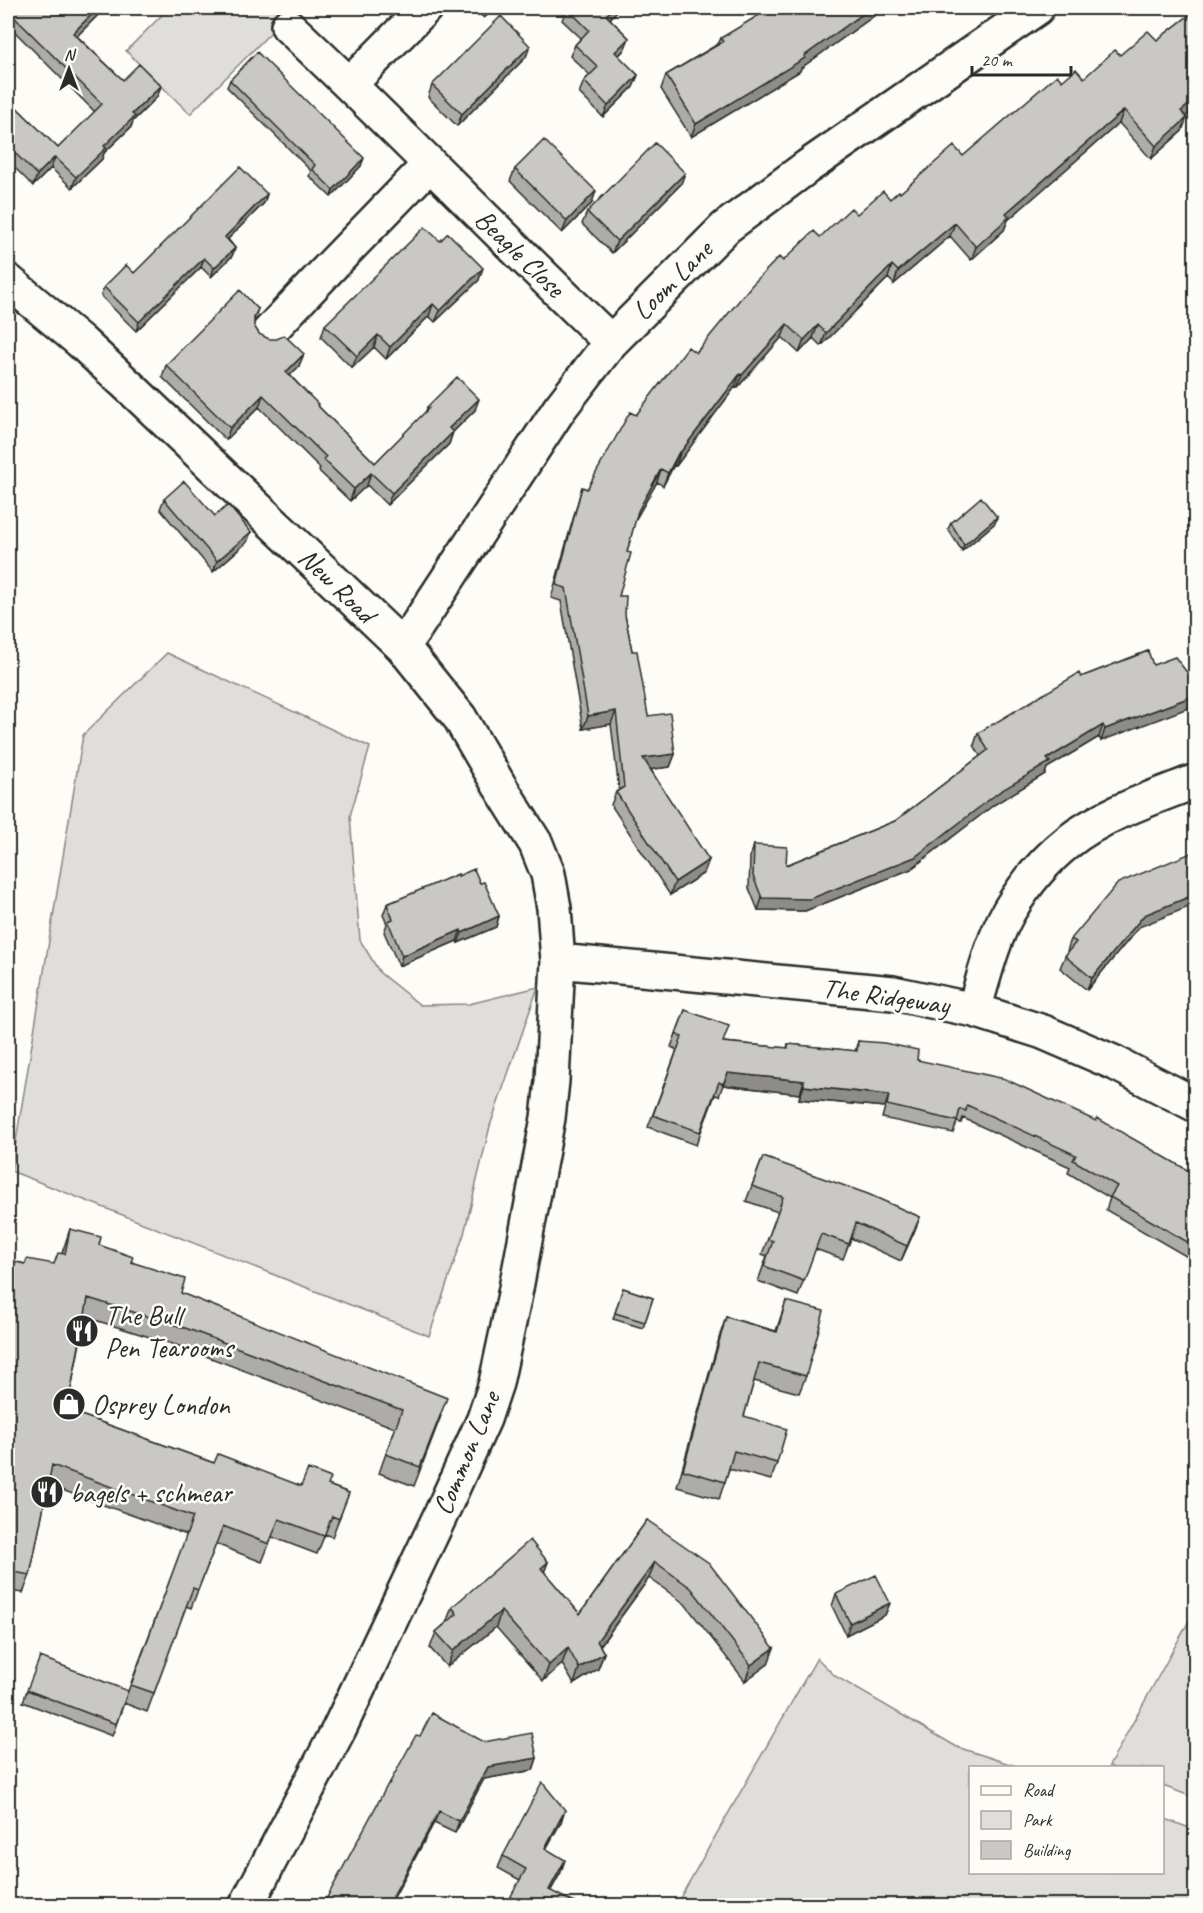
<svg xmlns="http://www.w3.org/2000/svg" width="1203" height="1913" font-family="Caveat,sans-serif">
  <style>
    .green { fill: #dfdeda; stroke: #858482; stroke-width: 1.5 }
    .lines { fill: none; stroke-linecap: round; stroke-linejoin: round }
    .street-casing { stroke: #2b2b2b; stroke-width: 38 }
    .street { stroke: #fdfcf7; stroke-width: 33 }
    .wall { fill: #adaca9; stroke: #2b2b2b; stroke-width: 1.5 }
    .shaded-wall { fill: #8d8c89; stroke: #2b2b2b; stroke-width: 1.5 }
    .building { fill: #c9c8c4; stroke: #2b2b2b; stroke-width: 1.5 }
    .labels { text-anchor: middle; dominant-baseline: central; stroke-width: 5; stroke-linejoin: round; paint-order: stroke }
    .street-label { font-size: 28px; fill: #2b2b2b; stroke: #fdfcf7 }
    .poi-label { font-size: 28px; fill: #2b2b2b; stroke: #fdfcf7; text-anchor: start }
  </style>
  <rect width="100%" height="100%" fill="#fdfcf7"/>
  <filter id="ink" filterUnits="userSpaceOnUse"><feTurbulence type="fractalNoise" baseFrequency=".0167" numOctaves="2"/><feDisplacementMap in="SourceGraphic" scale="12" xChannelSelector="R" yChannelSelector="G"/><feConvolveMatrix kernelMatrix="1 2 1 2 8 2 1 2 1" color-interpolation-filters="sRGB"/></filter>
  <g filter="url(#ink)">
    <!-- green -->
    <path class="green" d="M 169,8 L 291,8 L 293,10 L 190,114 L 126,51 Z
      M 167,653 L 370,747 L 350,816 L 360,940 L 380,973 L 420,1005 L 469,1004 L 538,987 L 490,1126 L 464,1234 L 429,1336 L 11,1171 L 83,735 Z
      M 1195,1610 L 1195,1798 L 1163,1786 L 1162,1768 L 1114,1768 L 1109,1766 Z
      M 817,1658 L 835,1676 L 957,1747 L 1019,1767 L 970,1768 L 970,1872 L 1162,1872 L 1163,1818 L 1195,1830 L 1195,1905 L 676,1905 Z"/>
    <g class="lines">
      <defs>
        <path id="street" d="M 288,26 C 398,129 502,238 611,342
          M 350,84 L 425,8
          M 8,281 L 80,341 L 135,392 L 403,647 L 460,718 L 499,785 L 536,844 L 548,874 L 554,908 L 558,961 L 552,1081 L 548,1118 L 514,1299 L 496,1383 L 484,1419 L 441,1514 L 339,1729 L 246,1906
          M 268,333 L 333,264 L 429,165
          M 403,647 L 560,408 L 611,342 L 726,227 L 807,167 L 1037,8
          M 558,961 L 893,993 L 974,1010 L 1043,1032 L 1115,1063 L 1196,1105
          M 974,1010 C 984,977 992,941 1009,911 C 1024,886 1045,860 1068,842 C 1103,814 1155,797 1196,781"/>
      </defs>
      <!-- street casing -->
      <use href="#street" class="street-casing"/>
      <!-- street -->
      <use href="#street" class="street"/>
    </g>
    <!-- wall -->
    <path class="wall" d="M 11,8 L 105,8 L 77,36 L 123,80 L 161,86 L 157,97 L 133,121 L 131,127 L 104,153 L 102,159 L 72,188 L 51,168 L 33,186 L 8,161 L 8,99 L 58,148 L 95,112 L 8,25 L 8,12 Z
      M 369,8 L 378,8 L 374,12 Z
      M 473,8 L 495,8 L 484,18 Z
      M 567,8 L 616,12 L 610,19 L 629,38 L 624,50 L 618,56 L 638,75 L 633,87 L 603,117 L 579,93 L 584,81 L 590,75 L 570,56 L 575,45 L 581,38 L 562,20 Z
      M 758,8 L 885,8 L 801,68 L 800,71 L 691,137 L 661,89 L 666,75 L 718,44 L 721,38 L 755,18 Z
      M 1196,10 L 1196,108 L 1185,116 L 1182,131 L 1151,159 L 1119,123 L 1008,220 L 1004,230 L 971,260 L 950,236 L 894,284 L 888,278 L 821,346 L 813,338 L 799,353 L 782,337 L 737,388 L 735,387 L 676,466 L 674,465 L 663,486 L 657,482 L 635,520 L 627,552 L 619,596 L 625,615 L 632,651 L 648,716 L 675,754 L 670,767 L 651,769 L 704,873 L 670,895 L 611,805 L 616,792 L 619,790 L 611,724 L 583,729 L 561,601 L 551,598 L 578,501 L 582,487 L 587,489 L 636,415 L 783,261 L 857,214 L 890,199 L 963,156 L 1062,81 L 1084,78 L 1120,55 L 1157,40 Z
      M 526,57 L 457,126 L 428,97 L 432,85 Z
      M 230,80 L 361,166 L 331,197 L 309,176 L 311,171 L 227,87 Z
      M 515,169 L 592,203 L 562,233 L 510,181 Z
      M 681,184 L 612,253 L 582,224 L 587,212 Z
      M 267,194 L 264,203 L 228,239 L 235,248 L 232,256 L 211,277 L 201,267 L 136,331 L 101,296 L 104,287 L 134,273 Z
      M 479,280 L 435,322 L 429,316 L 386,359 L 374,347 L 352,368 L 321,337 L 325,325 Z
      M 258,309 L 254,320 L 254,326 L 259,334 L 299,366 L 290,375 L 318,406 L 375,463 L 426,412 L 427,407 L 475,410 L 453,432 L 449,444 L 387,505 L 367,485 L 350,501 L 319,471 L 320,468 L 259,407 L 226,440 L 162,377 L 166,365 Z
      M 164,499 L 215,516 L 251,532 L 247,542 L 213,572 L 160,509 Z
      M 997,517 L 995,523 L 962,551 L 948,529 L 951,523 Z
      M 1148,651 L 1101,741 L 1099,737 L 1047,768 L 1045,774 L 995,804 L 911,869 L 805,911 L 758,910 L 749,888 L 750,857 L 754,845 L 786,865 L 895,821 L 980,756 L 974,745 L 978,733 L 1081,677 Z
      M 458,876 L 480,883 L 499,916 L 496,927 L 458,943 L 457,941 L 399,966 L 384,932 L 387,924 L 383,915 L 387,904 Z
      M 1139,927 L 1087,990 L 1060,968 L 1065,956 L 1068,952 L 1067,951 L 1071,939 Z
      M 685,1010 L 723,1042 L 787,1048 L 788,1044 L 855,1051 L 858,1041 L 917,1060 L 1196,1175 L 1196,1262 L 1106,1210 L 1110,1198 L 1068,1173 L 1070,1167 L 963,1118 L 961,1123 L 957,1122 L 953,1133 L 882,1118 L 885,1107 L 799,1099 L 800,1094 L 723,1085 L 719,1096 L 715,1095 L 696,1145 L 648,1127 L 677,1050 L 671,1047 Z
      M 763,1157 L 920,1217 L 914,1232 L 901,1261 L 851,1238 L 843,1259 L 815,1249 L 798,1296 L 758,1281 L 767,1256 L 762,1254 L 778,1212 L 746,1201 Z
      M 70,1229 L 99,1245 L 132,1262 L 181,1293 L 441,1416 L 414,1486 L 379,1473 L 395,1428 L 182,1347 L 85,1317 L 67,1410 L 214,1463 L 301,1486 L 328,1485 L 349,1493 L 332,1537 L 325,1534 L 317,1554 L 272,1537 L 262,1562 L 216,1544 L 191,1608 L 186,1606 L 147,1712 L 124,1703 L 112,1736 L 23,1702 L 27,1690 L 128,1691 L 187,1535 L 48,1485 L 30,1575 L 23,1593 L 8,1591 L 8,1260 L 25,1264 L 54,1264 L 62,1253 Z
      M 623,1288 L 653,1298 L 643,1328 L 613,1319 Z
      M 786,1301 L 806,1376 L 799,1393 L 754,1381 L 744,1416 L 777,1463 L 771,1480 L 729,1469 L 719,1499 L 677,1487 L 720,1335 L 726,1317 L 776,1331 Z
      M 647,1520 L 768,1664 L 745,1681 L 685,1604 L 649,1578 L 600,1646 L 604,1653 L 598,1669 L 574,1684 L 562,1664 L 543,1681 L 496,1627 L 447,1667 L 430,1648 L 436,1632 L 446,1623 L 452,1607 L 548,1562 L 544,1572 L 580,1614 Z
      M 836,1594 L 890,1603 L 885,1615 L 846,1635 L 832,1606 Z
      M 420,1736 L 484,1742 L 537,1758 L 533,1770 L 484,1779 L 455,1833 L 434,1823 L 389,1784 Z
      M 561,1822 L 546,1849 L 561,1872 L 551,1890 L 520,1880 L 498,1868 L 503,1856 Z"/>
    <!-- shaded-wall -->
    <path class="shaded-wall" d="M 98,8 L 105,8 L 69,44 L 73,33 Z
      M 488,8 L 495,8 L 484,18 Z
      M 614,8 L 618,8 L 616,12 L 602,27 L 606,15 Z
      M 871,8 L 885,8 L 801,68 L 800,71 L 691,137 L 696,124 L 804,56 Z
      M 629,38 L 624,50 L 610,64 L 615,52 Z
      M 530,46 L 526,57 L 457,126 L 462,114 Z
      M 638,75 L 633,87 L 603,117 L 608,106 Z
      M 161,86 L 157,97 L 133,121 L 131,127 L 104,153 L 102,159 L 72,188 L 76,177 L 132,114 Z
      M 1196,99 L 1196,108 L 1176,124 L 1181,111 Z
      M 1124,110 L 1119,123 L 1008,220 L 1004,230 L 971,260 L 976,247 L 1006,213 Z
      M 1187,118 L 1182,131 L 1151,159 L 1156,146 Z
      M 55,157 L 51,168 L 33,186 L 37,175 Z
      M 364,158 L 361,166 L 331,197 L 333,190 Z
      M 685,173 L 681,184 L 612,253 L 617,241 Z
      M 596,191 L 592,203 L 562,233 L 567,221 Z
      M 267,194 L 264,203 L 222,245 L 225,237 Z
      M 955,223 L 950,236 L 894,284 L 898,271 Z
      M 235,248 L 232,256 L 211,277 L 214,268 Z
      M 204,258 L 201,267 L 136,331 L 139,322 Z
      M 892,265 L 888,278 L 821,346 L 826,333 Z
      M 483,268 L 479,280 L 435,322 L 440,311 Z
      M 433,304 L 429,316 L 386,359 L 390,347 Z
      M 787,324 L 782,337 L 737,388 L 742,375 Z
      M 818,325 L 813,338 L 799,353 L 804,340 Z
      M 378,335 L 374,347 L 352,368 L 357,356 Z
      M 304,354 L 299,366 L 282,384 L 286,372 Z
      M 740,374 L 735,387 L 676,466 L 680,453 Z
      M 263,395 L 259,407 L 226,440 L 230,428 Z
      M 479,399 L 475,410 L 445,440 L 449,428 Z
      M 453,432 L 449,444 L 387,505 L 392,493 Z
      M 679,452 L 674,465 L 663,486 L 668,473 Z
      M 661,469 L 657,482 L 633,524 L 638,511 Z
      M 371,473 L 367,485 L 350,501 L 354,489 Z
      M 997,517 L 995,523 L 962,551 L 964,545 Z
      M 251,532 L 247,542 L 213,572 L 217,561 Z
      M 1196,695 L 1196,705 L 1101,741 L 1105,729 Z
      M 616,711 L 611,724 L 583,729 L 588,716 Z
      M 1103,725 L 1099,737 L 1047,768 L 1045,774 L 995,804 L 911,869 L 805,911 L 758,910 L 762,898 L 999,792 L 1047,759 Z
      M 675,754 L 670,767 L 638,771 L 643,758 Z
      M 709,860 L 704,873 L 670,895 L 675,882 Z
      M 1196,894 L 1196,904 L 1139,927 L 1087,990 L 1092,978 L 1144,915 Z
      M 499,916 L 496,927 L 458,943 L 462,933 Z
      M 461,930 L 457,941 L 399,966 L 402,956 Z
      M 728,1073 L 804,1081 L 800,1094 L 723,1085 Z
      M 804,1086 L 889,1095 L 885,1107 L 799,1099 Z
      M 920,1217 L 914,1232 L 901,1261 L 907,1246 Z
      M 548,1562 L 542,1578 L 541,1568 Z
      M 655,1562 L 649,1578 L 591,1658 L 597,1641 Z
      M 890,1603 L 885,1615 L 846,1635 L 850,1623 Z
      M 501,1611 L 496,1627 L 447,1667 L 453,1651 Z
      M 568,1648 L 562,1664 L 543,1681 L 549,1665 Z
      M 774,1648 L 768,1664 L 745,1681 L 751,1665 Z
      M 604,1653 L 598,1669 L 574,1684 L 579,1668 Z
      M 537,1758 L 533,1770 L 484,1779 L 455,1833 L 459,1821 L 488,1767 Z
      M 565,1810 L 561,1822 L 540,1860 L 545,1848 Z
      M 439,1811 L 434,1823 L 390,1905 L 388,1905 Z
      M 565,1860 L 561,1872 L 545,1901 L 549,1890 Z"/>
    <!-- building -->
    <path class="building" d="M 11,8 L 98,8 L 73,33 L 123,80 L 139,64 L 161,86 L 132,114 L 135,116 L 104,146 L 106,148 L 76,177 L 55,157 L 37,175 L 8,146 L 8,99 L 58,148 L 102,104 L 8,11 Z
      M 567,8 L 614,8 L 606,15 L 629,38 L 615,52 L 638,75 L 608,106 L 584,81 L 598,67 L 575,45 L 589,30 Z
      M 761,8 L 871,8 L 804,56 L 805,58 L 696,124 L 666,75 L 723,42 L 721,38 L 764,12 Z
      M 1196,10 L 1196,99 L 1181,111 L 1187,118 L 1156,146 L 1124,110 L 1006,213 L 1009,217 L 976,247 L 955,223 L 898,271 L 892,265 L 826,333 L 818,325 L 804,340 L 787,324 L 742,375 L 740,374 L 680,453 L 679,452 L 668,473 L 661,469 L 638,511 L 627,552 L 631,553 L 619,596 L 626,596 L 625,615 L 632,651 L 637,651 L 648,716 L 670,713 L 675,754 L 643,758 L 709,860 L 675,882 L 616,792 L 624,787 L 616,711 L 588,716 L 566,588 L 556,585 L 582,487 L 587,489 L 630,412 L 636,415 L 688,347 L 696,353 L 751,286 L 779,257 L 783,261 L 814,231 L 820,237 L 851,208 L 857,214 L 883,191 L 890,199 L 899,191 L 900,193 L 954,146 L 963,156 L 1057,75 L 1062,81 L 1076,69 L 1084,78 L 1115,50 L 1120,55 L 1148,31 L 1157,40 Z
      M 501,16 L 530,46 L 462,114 L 432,85 Z
      M 257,52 L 364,158 L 333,190 L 312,169 L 315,165 L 230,80 Z
      M 544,140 L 596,191 L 567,221 L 515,169 Z
      M 655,143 L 685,173 L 617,241 L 587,212 Z
      M 240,167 L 267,194 L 225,237 L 235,248 L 214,268 L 204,258 L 139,322 L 104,287 L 126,265 L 134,273 Z
      M 425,227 L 440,241 L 448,233 L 483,268 L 440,311 L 433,304 L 390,347 L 378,335 L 357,356 L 325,325 Z
      M 240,290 L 258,309 L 254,317 L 254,326 L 259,334 L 269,339 L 277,339 L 284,335 L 304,354 L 286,372 L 318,404 L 317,405 L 375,463 L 429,408 L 427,407 L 457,377 L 479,399 L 449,428 L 453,432 L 392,493 L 371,473 L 354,489 L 323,459 L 326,457 L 263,395 L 230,428 L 166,365 Z
      M 184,481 L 215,516 L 228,505 L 251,532 L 217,561 L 164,499 Z
      M 981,497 L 997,517 L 964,545 L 951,523 Z
      M 1148,651 L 1153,665 L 1175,657 L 1196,684 L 1196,695 L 1105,729 L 1103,725 L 1047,759 L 1050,762 L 999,792 L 915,857 L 810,899 L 762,898 L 753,876 L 754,845 L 787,847 L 786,865 L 895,821 L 988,750 L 978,733 L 1079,673 L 1081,677 Z
      M 1196,851 L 1196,894 L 1144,915 L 1092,978 L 1065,956 L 1076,942 L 1071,939 L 1118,883 Z
      M 474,869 L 480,883 L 484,882 L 499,916 L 462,933 L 461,930 L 402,956 L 388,921 L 393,919 L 387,904 L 458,874 L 458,876 Z
      M 685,1010 L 729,1026 L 723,1042 L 788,1048 L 788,1044 L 857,1051 L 858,1041 L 884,1043 L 918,1050 L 917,1060 L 1005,1079 L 1096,1121 L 1097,1118 L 1196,1175 L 1196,1247 L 1110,1197 L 1117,1186 L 1073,1160 L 1076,1155 L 967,1105 L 966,1111 L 960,1109 L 957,1121 L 887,1105 L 889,1095 L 804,1086 L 804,1081 L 728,1073 L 723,1084 L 719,1082 L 700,1132 L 653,1115 L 682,1037 L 676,1034 Z
      M 763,1157 L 868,1194 L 920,1217 L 907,1246 L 856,1223 L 849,1244 L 821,1234 L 804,1281 L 764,1266 L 773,1241 L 768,1239 L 783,1197 L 752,1186 Z
      M 70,1229 L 101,1237 L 99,1245 L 133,1257 L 131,1262 L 185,1279 L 181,1293 L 447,1398 L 420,1467 L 386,1454 L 402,1410 L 188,1329 L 88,1298 L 67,1410 L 214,1463 L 218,1454 L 301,1486 L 308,1469 L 331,1478 L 328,1485 L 349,1493 L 339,1519 L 332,1516 L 324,1536 L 279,1519 L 269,1544 L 223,1526 L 198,1590 L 193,1588 L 154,1693 L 131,1685 L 193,1517 L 52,1465 L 30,1575 L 8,1571 L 8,1260 L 25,1264 L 27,1259 L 54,1264 L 58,1253 L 65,1254 Z
      M 623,1288 L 653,1298 L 645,1322 L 615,1313 Z
      M 786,1301 L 824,1311 L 806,1376 L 759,1363 L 744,1416 L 787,1429 L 777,1463 L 734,1451 L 725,1482 L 683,1470 L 726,1317 L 777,1332 Z
      M 647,1520 L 709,1563 L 774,1648 L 751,1665 L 691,1588 L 655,1562 L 597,1641 L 604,1653 L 579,1668 L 568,1648 L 549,1665 L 501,1611 L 453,1651 L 436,1632 L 457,1614 L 452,1607 L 530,1540 L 548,1562 L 541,1568 L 580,1614 Z
      M 876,1575 L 890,1603 L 850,1623 L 836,1594 Z
      M 40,1657 L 128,1691 L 116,1724 L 27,1690 Z
      M 432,1713 L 484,1742 L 532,1733 L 537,1758 L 488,1767 L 459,1821 L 439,1811 L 388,1905 L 323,1905 L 388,1784 L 389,1784 L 416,1735 L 420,1736 Z
      M 542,1782 L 565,1810 L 545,1848 L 565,1860 L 549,1890 L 579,1905 L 506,1905 L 526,1869 L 503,1856 Z"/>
  </g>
  <!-- icons -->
  <defs>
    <symbol id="restaurant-disc" viewBox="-11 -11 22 22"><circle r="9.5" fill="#2b2b2b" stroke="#fdfcf7"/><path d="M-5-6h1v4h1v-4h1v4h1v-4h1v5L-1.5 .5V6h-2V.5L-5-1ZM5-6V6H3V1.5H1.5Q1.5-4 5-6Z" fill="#fff"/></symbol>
    <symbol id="shop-disc" viewBox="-11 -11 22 22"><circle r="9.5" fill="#2b2b2b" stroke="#fdfcf7"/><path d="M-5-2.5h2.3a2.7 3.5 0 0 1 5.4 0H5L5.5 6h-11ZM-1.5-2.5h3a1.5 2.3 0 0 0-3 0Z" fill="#fff"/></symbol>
  </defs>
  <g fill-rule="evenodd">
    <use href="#restaurant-disc" x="63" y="1312" width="38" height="38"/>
    <use href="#shop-disc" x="50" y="1385" width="38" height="38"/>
    <use href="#restaurant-disc" x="28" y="1473" width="38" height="38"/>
  </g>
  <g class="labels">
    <!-- street labels -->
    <g class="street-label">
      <text transform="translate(520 253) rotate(44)">Beagle Close</text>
      <text transform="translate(672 280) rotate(-45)">Loom Lane</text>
      <text transform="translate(337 585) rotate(44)">New Road</text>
      <text transform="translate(886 996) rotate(8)">The Ridgeway</text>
      <text transform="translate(466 1453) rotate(-67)">Common Lane</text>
    </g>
    <!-- poi labels -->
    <g class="poi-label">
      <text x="105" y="1315">The Bull<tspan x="105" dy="32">Pen Tearooms</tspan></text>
      <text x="92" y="1404">Osprey London</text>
      <text x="70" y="1492">bagels + schmear</text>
    </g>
  </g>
  <!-- margin -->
  <rect width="1203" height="1913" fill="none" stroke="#fdfcf7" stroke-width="30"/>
  <rect x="15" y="15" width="1173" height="1883" fill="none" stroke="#2b2b2b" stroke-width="2" filter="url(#ink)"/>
  <!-- legend -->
  <rect x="969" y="1766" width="195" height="108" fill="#fdfcf7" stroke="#a9a8a5" stroke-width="1.5"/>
  <rect x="981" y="1786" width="30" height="9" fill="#fdfcf7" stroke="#a9a8a5" stroke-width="1.5"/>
  <text x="1023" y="1796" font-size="18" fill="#2b2b2b">Road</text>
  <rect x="981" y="1811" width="30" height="18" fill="#dfdeda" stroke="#a9a8a5" stroke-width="1.5"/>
  <text x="1023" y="1826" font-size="18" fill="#2b2b2b">Park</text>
  <rect x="981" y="1841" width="30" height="18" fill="#c9c8c4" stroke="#a9a8a5" stroke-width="1.5"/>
  <text x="1023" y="1856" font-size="18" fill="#2b2b2b">Building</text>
  <!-- north arrow -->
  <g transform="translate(69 69)" stroke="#fdfcf7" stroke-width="4.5" paint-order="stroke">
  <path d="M0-4.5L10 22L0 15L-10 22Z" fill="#2b2b2b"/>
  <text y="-9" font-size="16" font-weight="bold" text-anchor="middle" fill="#2b2b2b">N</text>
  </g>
  <!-- scale -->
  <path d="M972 66v9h99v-9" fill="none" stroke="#2b2b2b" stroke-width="3"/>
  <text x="981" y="66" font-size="18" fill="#2b2b2b" stroke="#fdfcf7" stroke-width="4.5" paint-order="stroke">20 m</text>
</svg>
